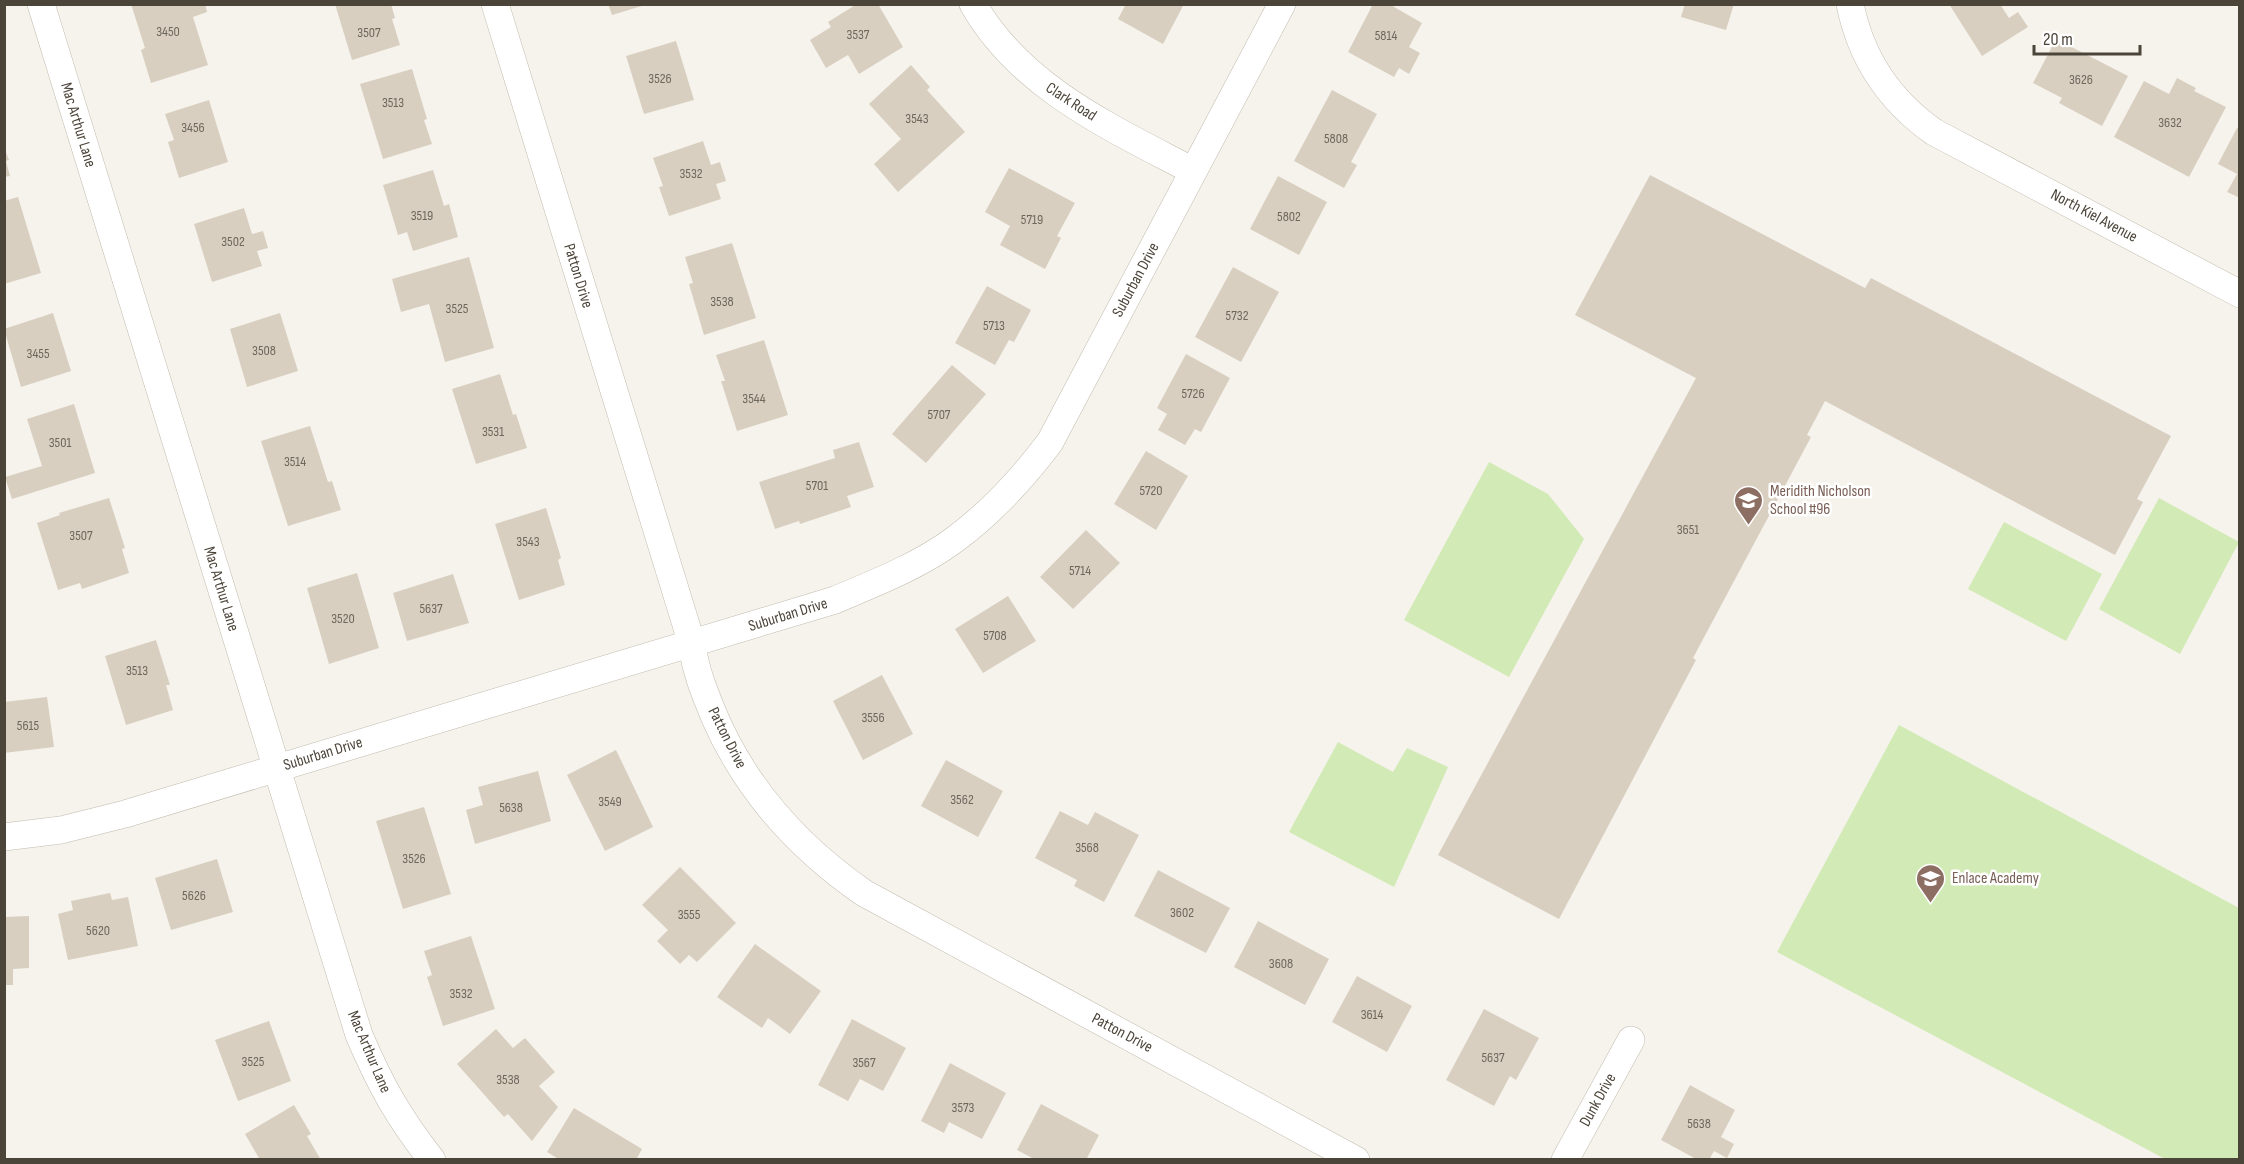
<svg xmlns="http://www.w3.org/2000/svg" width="2244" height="1164" font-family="'Sofia Sans Condensed',sans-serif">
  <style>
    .green { fill: #d2eab5 }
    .building { fill: #d8cfc1 }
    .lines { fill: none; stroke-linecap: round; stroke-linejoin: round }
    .street-casing { stroke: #c2bbae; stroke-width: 28 }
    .street { stroke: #fff; stroke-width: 27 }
    .labels { text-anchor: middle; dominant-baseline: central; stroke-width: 5; stroke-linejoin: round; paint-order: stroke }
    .number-label { font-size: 14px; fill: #6e675b }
    .street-label { font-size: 16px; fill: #4b4439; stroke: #fff }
    .education-label { font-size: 16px; fill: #785e54; stroke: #fff; text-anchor: start }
  </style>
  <rect width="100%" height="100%" fill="#f6f3ec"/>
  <!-- green -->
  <path class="green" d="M 1489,462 L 1548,494 L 1584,539 L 1509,677 L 1404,620 Z
    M 2159,498 L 2239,542 L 2180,654 L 2099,609 Z
    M 2004,522 L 2102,574 L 2066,641 L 1968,589 Z
    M 1899,725 L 2239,908 L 2239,1159 L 2165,1159 L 1777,952 Z
    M 1338,742 L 1393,772 L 1407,748 L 1448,767 L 1394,887 L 1289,832 Z"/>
  <!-- building -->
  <path class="building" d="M 131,4 L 205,4 L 207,12 L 193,17 L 208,65 L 151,83 L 141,50 L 145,48 Z
    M 335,4 L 391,4 L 395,18 L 392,19 L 400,45 L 352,60 Z
    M 608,4 L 645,4 L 645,5 L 612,15 Z
    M 857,4 L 878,4 L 903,47 L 859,74 L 848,55 L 826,68 L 810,40 L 831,27 L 828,22 Z
    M 1126,4 L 1184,4 L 1163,44 L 1118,19 Z
    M 1373,4 L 1389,4 L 1422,23 L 1409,47 L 1420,53 L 1409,74 L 1399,68 L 1394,77 L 1348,52 Z
    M 1685,4 L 1734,4 L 1726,30 L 1681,17 Z
    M 1949,4 L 2000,4 L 2009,18 L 2018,12 L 2028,27 L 1982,56 Z
    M 2056,39 L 2128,76 L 2102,126 L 2059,103 L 2062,98 L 2033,83 Z
    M 676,41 L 694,100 L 644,114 L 626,56 Z
    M 911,65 L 930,87 L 927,90 L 965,132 L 898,192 L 874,164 L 901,139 L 869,104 Z
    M 412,69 L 427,119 L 424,120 L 432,144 L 383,159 L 360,84 Z
    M 2177,78 L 2196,88 L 2194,91 L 2226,107 L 2189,177 L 2114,137 L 2144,81 L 2169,94 Z
    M 1332,90 L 1377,114 L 1351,162 L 1357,165 L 1344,188 L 1294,161 Z
    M 209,100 L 228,162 L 179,178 L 168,142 L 174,140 L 165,114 Z
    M 2237,128 L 2240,129 L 2240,198 L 2227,192 L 2237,174 L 2218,164 Z
    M 703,141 L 711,165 L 720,162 L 726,181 L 716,184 L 721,199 L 669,216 L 659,187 L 663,186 L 653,158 Z
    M 4,147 L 9,160 L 6,161 L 10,176 L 4,177 Z
    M 1009,168 L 1075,203 L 1057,236 L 1061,238 L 1045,269 L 1000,245 L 1010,226 L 985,212 Z
    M 433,170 L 444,206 L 449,204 L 458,237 L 413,251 L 407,232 L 398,235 L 383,185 Z
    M 1650,175 L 1865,288 L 1871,278 L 2171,436 L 2137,499 L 2143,502 L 2115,555 L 1825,401 L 1807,435 L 1811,437 L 1693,658 L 1696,660 L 1559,919 L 1438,855 L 1696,378 L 1575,315 Z
    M 1278,176 L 1327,202 L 1299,255 L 1250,229 Z
    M 18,197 L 41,273 L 4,284 L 4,201 Z
    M 244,208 L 252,234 L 263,231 L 268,248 L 257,251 L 262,266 L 212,282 L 194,224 Z
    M 732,243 L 756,318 L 704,335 L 689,284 L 693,283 L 685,257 Z
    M 469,257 L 494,348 L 445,362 L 429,304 L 401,312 L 392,279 Z
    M 1233,267 L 1279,292 L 1241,362 L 1195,337 Z
    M 987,286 L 1031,310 L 1014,342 L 1009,340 L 995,365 L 955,343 Z
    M 53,313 L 71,371 L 21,387 L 4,329 Z
    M 280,313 L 298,371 L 247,387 L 230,329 Z
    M 764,340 L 788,415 L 737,431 L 721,381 L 725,381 L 716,355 Z
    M 1186,354 L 1230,378 L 1201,432 L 1195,429 L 1185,445 L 1158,430 L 1167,414 L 1157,408 Z
    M 952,365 L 986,394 L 926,463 L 892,434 Z
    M 500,374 L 513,415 L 516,414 L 527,448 L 476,464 L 452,389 Z
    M 74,404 L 95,473 L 12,499 L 5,477 L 42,466 L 27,419 Z
    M 310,426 L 328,482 L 332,481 L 341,510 L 288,526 L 261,441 Z
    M 859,442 L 874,487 L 847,496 L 851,507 L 800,524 L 799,521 L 775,529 L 759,482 L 835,458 L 833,450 Z
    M 1146,451 L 1188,476 L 1156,530 L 1114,504 Z
    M 109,498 L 125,548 L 122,549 L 129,573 L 82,589 L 80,583 L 58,590 L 37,523 L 60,515 L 59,513 Z
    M 546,508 L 561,558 L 558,560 L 565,585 L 519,600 L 495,524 Z
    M 1086,530 L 1120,563 L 1073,609 L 1040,577 Z
    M 357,573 L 379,648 L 329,664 L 307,588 Z
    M 453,574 L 469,623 L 407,641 L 393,593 Z
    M 1008,596 L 1036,641 L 983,673 L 955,629 Z
    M 156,640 L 170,685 L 166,685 L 173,710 L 126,725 L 105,656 Z
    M 882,675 L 913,734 L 863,760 L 833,701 Z
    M 47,697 L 54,747 L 4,753 L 4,702 Z
    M 616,750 L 653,827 L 605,851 L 567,775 Z
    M 946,760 L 1003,791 L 978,837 L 921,806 Z
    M 538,771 L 551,821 L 475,844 L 466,810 L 483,805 L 478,787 Z
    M 424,807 L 451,894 L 403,909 L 376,821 Z
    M 1060,811 L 1088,825 L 1095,812 L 1139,835 L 1104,902 L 1074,886 L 1077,880 L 1035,858 Z
    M 217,859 L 233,912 L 171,930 L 155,878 Z
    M 680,867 L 736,923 L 697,962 L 689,955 L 680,964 L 657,941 L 668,930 L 642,905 Z
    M 1158,870 L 1230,908 L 1206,953 L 1134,916 Z
    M 110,893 L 112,900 L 128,897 L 138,946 L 68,960 L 58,914 L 73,910 L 71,901 Z
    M 29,916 L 29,968 L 13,969 L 13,985 L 4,985 L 4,917 Z
    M 1258,921 L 1329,959 L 1305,1005 L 1234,967 Z
    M 471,936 L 495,1009 L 443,1026 L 427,977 L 432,975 L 424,951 Z
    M 755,944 L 821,991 L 790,1034 L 768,1018 L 762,1028 L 717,997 Z
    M 1357,976 L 1412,1006 L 1387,1052 L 1332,1022 Z
    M 1484,1009 L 1539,1038 L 1516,1080 L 1510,1076 L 1494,1106 L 1446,1080 Z
    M 852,1019 L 906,1048 L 883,1091 L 860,1079 L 848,1101 L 818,1085 Z
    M 269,1021 L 291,1081 L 238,1101 L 215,1040 Z
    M 496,1029 L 513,1048 L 525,1038 L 555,1072 L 539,1086 L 558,1107 L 532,1141 L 508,1114 L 504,1117 L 457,1064 Z
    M 950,1063 L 1006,1093 L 982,1139 L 949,1122 L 944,1133 L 921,1121 Z
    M 1690,1085 L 1735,1110 L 1721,1137 L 1734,1144 L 1727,1158 L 1714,1151 L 1709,1160 L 1698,1160 L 1661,1140 Z
    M 1041,1104 L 1099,1135 L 1086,1160 L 1036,1160 L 1017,1150 Z
    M 294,1105 L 311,1134 L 307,1136 L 321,1160 L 260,1160 L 245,1134 Z
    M 574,1108 L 642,1149 L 636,1160 L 560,1160 L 547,1152 Z"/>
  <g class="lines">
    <defs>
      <path id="street" d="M 41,4 L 359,1035 C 380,1084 398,1117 432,1160
        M 495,4 L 692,644 C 695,670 705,694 715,718 C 747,791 799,848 864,893 L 1356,1160
        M 973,4 C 1021,88 1112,128 1193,171
        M 1850,4 C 1861,59 1889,100 1934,132 L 2240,294
        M 4,837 L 61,830 L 125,814 L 835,600 C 875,583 919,566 954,540 C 991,513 1022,479 1050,442 L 1282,4
        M 1565,1160 L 1631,1040"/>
    </defs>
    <!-- street casing -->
    <use href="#street" class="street-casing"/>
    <!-- street -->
    <use href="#street" class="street"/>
  </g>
  <!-- icons -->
  <defs>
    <symbol id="school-pin" viewBox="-11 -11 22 30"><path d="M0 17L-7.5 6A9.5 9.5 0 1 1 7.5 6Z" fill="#8d6e63" stroke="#fff"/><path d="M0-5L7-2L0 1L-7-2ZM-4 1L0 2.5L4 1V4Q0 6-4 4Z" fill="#fff"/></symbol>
  </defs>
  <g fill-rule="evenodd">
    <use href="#school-pin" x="1732" y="484" width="33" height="45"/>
    <use href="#school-pin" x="1914" y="862" width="33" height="45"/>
  </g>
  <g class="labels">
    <!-- number labels -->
    <g class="number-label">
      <text x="168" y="31">3450</text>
      <text x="369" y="32">3507</text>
      <text x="858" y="34">3537</text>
      <text x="1386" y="35">5814</text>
      <text x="660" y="78">3526</text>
      <text x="2081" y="79">3626</text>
      <text x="393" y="102">3513</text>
      <text x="917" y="118">3543</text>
      <text x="2170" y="122">3632</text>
      <text x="193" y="127">3456</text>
      <text x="1336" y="138">5808</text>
      <text x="691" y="173">3532</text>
      <text x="422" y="215">3519</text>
      <text x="1289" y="216">5802</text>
      <text x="1032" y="219">5719</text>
      <text x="233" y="241">3502</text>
      <text x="722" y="301">3538</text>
      <text x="457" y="308">3525</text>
      <text x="1237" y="315">5732</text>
      <text x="994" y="325">5713</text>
      <text x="264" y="350">3508</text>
      <text x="38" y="353">3455</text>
      <text x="1193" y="393">5726</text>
      <text x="754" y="398">3544</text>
      <text x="939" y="414">5707</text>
      <text x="493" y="431">3531</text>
      <text x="60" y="442">3501</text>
      <text x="295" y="461">3514</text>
      <text x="817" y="485">5701</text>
      <text x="1151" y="490">5720</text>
      <text x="1688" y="529">3651</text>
      <text x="81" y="535">3507</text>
      <text x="528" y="541">3543</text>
      <text x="1080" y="570">5714</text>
      <text x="431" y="608">5637</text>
      <text x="343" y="618">3520</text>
      <text x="995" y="635">5708</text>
      <text x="137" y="670">3513</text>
      <text x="873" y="717">3556</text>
      <text x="28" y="725">5615</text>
      <text x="962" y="799">3562</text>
      <text x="610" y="801">3549</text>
      <text x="511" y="807">5638</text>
      <text x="1087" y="847">3568</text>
      <text x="414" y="858">3526</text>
      <text x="194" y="895">5626</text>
      <text x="1182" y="912">3602</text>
      <text x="689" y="914">3555</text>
      <text x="98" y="930">5620</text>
      <text x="1281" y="963">3608</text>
      <text x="461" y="993">3532</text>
      <text x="1372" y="1014">3614</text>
      <text x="1493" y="1057">5637</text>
      <text x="253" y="1061">3525</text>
      <text x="864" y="1062">3567</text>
      <text x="508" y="1079">3538</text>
      <text x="963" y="1107">3573</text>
      <text x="1699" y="1123">5638</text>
    </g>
    <!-- street labels -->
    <g class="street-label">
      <text transform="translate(1071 102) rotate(33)">Clark Road</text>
      <text transform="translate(78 125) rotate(73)">Mac Arthur Lane</text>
      <text transform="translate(2094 216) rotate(28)">North Kiel Avenue</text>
      <text transform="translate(578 276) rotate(73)">Patton Drive</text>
      <text transform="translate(1136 280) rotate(-62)">Suburban Drive</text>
      <text transform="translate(221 589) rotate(73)">Mac Arthur Lane</text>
      <text transform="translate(788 615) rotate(-17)">Suburban Drive</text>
      <text transform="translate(727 738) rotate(63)">Patton Drive</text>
      <text transform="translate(323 754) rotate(-17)">Suburban Drive</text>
      <text transform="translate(1122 1033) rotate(28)">Patton Drive</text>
      <text transform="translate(369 1052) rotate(67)">Mac Arthur Lane</text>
      <text transform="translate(1598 1100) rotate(-61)">Dunk Drive</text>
    </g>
    <!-- education labels -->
    <g class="education-label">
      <text x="1770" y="491">Meridith Nicholson<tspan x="1770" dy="18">School #96</tspan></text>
      <text x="1952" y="878">Enlace Academy</text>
    </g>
  </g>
  <!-- border -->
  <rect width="2244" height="1164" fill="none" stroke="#4b4439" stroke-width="12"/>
  <!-- scale -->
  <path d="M2034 45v9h106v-9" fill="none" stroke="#4b4439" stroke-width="3"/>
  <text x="2043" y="45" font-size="18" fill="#4b4439" stroke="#ffffff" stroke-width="4.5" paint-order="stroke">20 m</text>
</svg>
